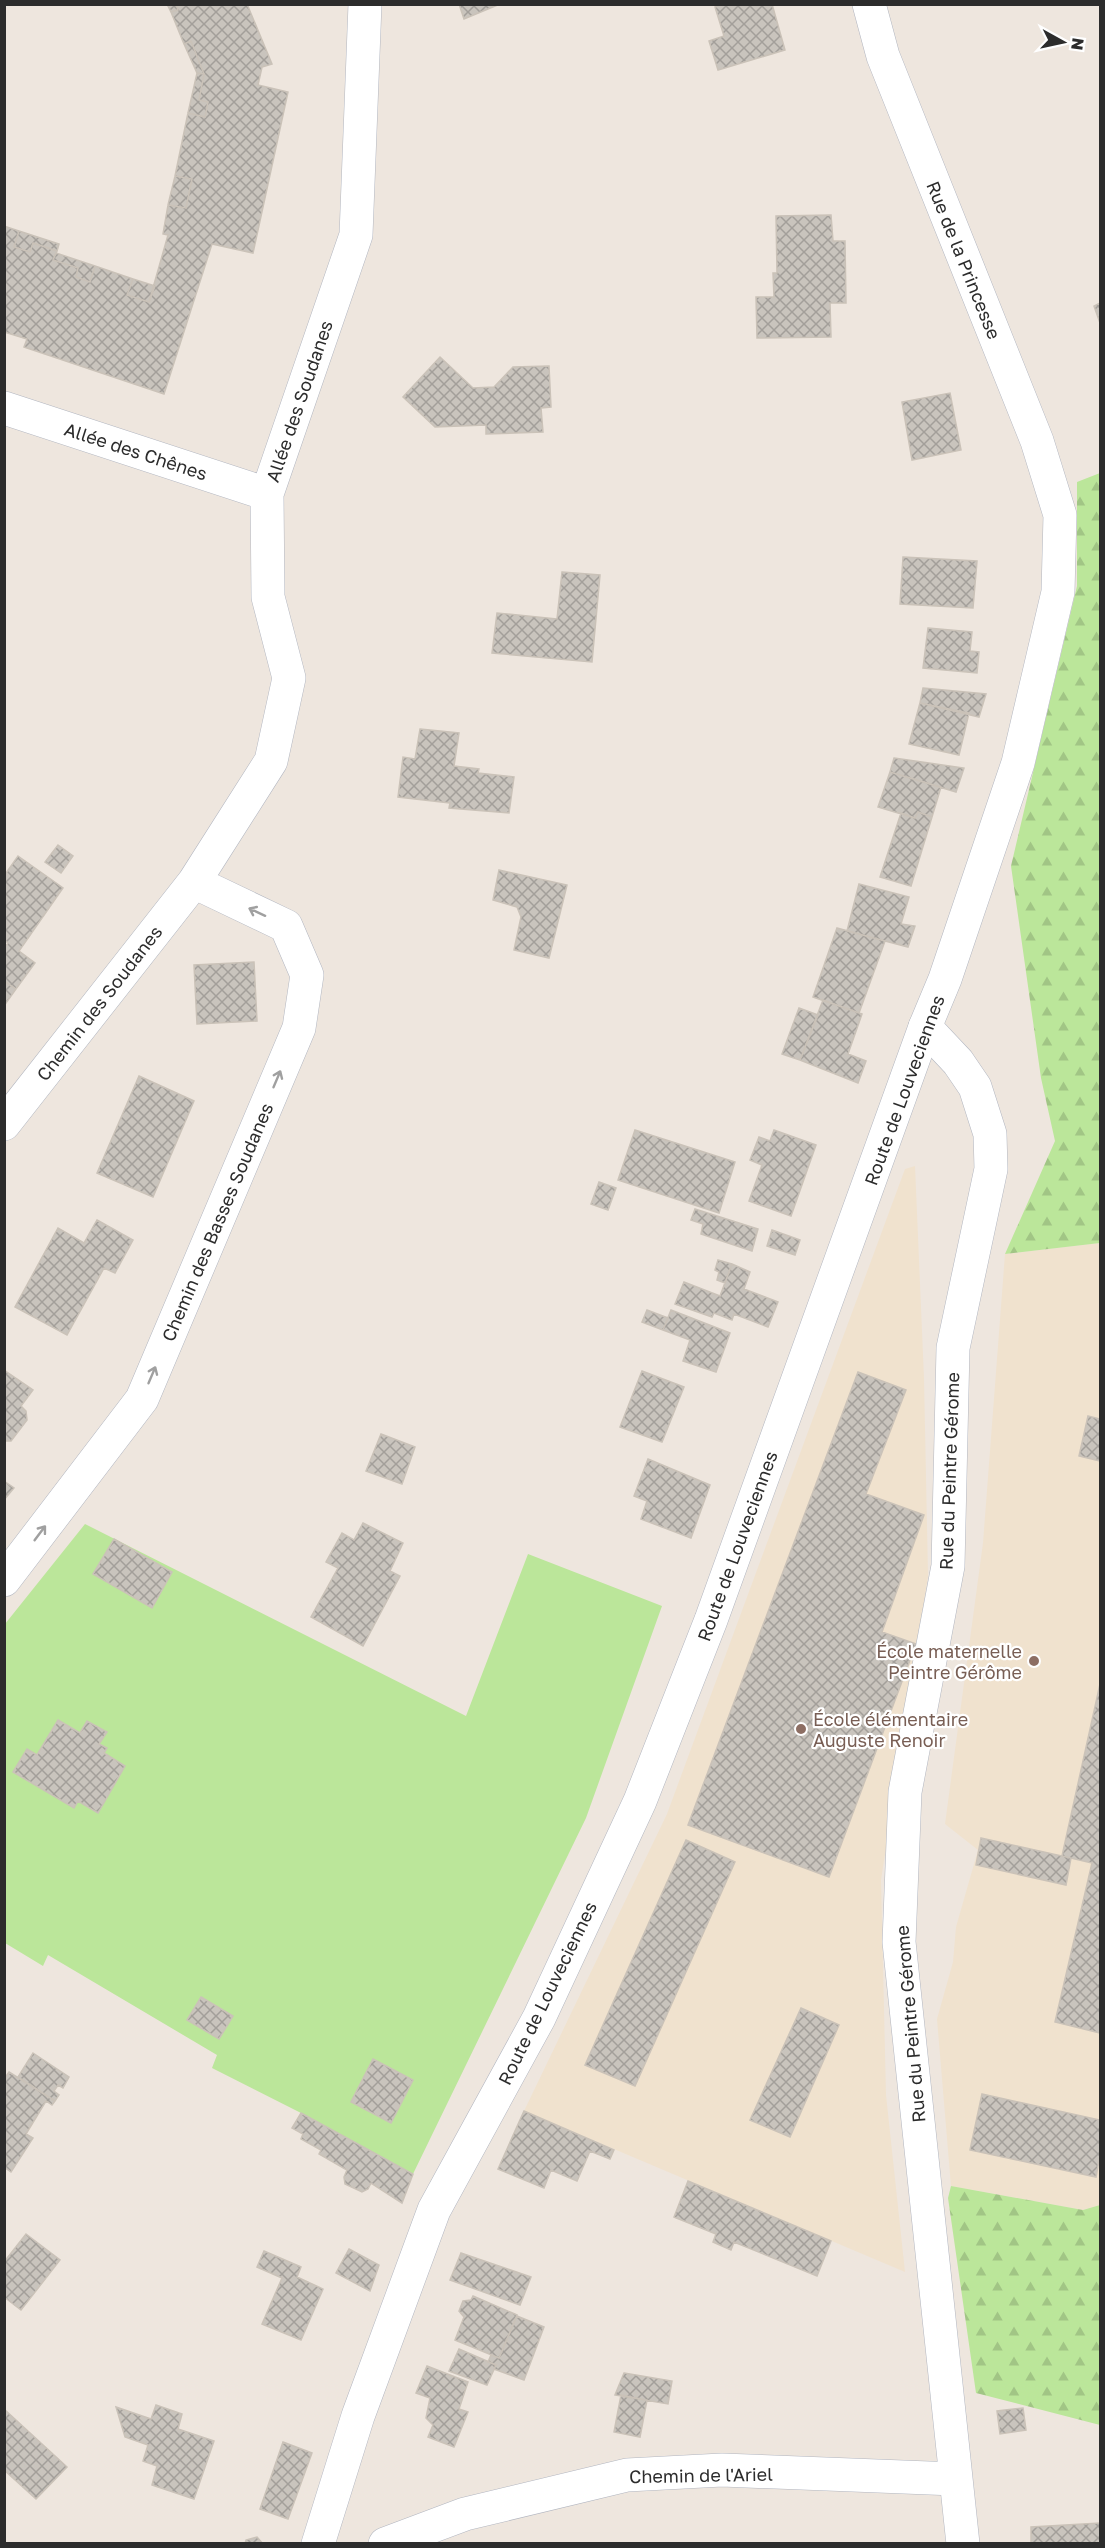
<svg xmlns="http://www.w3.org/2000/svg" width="1105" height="2548" font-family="'Golos Text',sans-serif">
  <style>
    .education { fill: #f0e2ce }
    .forest { fill: url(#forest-firs) }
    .garden { fill: #bbe69a }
    .building { fill: url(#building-cross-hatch); stroke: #cac2b8; stroke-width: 1.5 }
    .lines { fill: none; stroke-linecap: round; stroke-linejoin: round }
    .street-casing { stroke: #b2b6c0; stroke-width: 34 }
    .secondary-casing { stroke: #b2b6c0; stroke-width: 34 }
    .street { stroke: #fff; stroke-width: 33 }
    .secondary { stroke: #fff; stroke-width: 33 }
    .oneway { stroke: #a0a0a0 }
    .education-dot { fill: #8d6e63; stroke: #fff; stroke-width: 2 }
    .labels { text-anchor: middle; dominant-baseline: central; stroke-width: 4.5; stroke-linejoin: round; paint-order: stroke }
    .street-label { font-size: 18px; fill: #2c2c2c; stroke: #fff }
    .education-label { font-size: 18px; fill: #785e54; stroke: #fff; text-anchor: end }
  </style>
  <defs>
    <pattern id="forest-firs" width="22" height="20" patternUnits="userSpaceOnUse" patternTransform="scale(1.5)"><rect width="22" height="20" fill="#bbe69a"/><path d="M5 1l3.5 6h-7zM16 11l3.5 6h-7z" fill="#a1c585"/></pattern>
    <pattern id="building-cross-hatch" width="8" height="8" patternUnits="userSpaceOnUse" patternTransform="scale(1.5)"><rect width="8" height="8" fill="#c9c4bd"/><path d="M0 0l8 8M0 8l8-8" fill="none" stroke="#a39f9a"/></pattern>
  </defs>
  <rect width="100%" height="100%" fill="#eee6de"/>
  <!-- education -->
  <path class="education" d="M 915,1166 L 924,1378 L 928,1576 L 881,1880 L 886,2095 L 905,2272 L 524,2111 L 667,1814 L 905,1169 Z
    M 1100,1243 L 1100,2205 L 1083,2210 L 951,2186 L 937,2019 L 953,1962 L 956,1927 L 978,1850 L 945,1824 L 983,1543 L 1005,1254 Z"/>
  <!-- forest -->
  <path class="forest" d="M 1100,473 L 1100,1243 L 1005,1254 L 1055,1141 L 1041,1078 L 1011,866 L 1077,586 L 1077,482 Z
    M 951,2186 L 1083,2210 L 1100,2205 L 1100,2425 L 976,2393 L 948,2198 Z"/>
  <!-- garden -->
  <path class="garden" d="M 85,1524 L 466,1716 L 528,1554 L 662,1606 L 586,1818 L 413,2174 L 301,2113 L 212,2068 L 217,2055 L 48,1955 L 43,1966 L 5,1943 L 5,1624 Z"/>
  <!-- building -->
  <path class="building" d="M 167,4 L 176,4 L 178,10 L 171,12 Z
    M 176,4 L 247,4 L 272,64 L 262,67 L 258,85 L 288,92 L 253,253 L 212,244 L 164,394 L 24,347 L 27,339 L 4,332 L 4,226 L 19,231 L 14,247 L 30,252 L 33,243 L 57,251 L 53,260 L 78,268 L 76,277 L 90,282 L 95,266 L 133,279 L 127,295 L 149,302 L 168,235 L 163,234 L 168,205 L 186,208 L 192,179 L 175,176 L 188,113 L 205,117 L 208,102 L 199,100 L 204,74 L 191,41 L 184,44 L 171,12 L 178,10 Z
    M 459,4 L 500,4 L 464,19 Z
    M 723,4 L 772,4 L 785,50 L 718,70 L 709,41 L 724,36 L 715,7 Z
    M 191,41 L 204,74 L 197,73 L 184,44 Z
    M 197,73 L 204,74 L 199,100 L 208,102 L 205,117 L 188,113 Z
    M 175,176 L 192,179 L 186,208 L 168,205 Z
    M 831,215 L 833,241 L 845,241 L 846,303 L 830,303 L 831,337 L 757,338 L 756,297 L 774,297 L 773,273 L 777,273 L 776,216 Z
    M 19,231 L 59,244 L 57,251 L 33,243 L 30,252 L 14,247 Z
    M 56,253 L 95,266 L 90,282 L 76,277 L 78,268 L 53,260 Z
    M 133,279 L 155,286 L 149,302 L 127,295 Z
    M 1100,303 L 1100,323 L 1094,306 Z
    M 440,357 L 473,388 L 494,387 L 513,367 L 549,366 L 551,407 L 541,408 L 543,432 L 486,434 L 486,425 L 435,427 L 403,397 Z
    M 950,393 L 961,450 L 912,460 L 902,402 Z
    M 903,557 L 977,561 L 973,608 L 900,604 Z
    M 562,572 L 600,575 L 592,662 L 492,653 L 497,613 L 557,619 Z
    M 928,628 L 972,632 L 970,651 L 979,652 L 977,673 L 923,668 Z
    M 923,688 L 986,694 L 979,717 L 920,703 Z
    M 920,703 L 969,713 L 959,755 L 909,744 Z
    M 420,729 L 459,733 L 454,766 L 479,769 L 478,773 L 514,777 L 509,813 L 449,808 L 450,803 L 398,797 L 403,757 L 415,759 Z
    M 894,758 L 964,768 L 956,792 L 890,772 Z
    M 890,772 L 941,787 L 932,817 L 918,812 L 915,818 L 878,807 Z
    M 918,812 L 932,817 L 911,886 L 880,877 L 901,813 L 915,818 Z
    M 58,845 L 73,856 L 61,873 L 45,862 Z
    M 18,856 L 63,888 L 19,951 L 35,963 L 16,989 L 4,981 L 4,948 L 8,943 L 4,940 L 4,876 Z
    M 499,870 L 567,885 L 549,958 L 514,950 L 521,917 L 517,907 L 493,900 Z
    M 859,884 L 909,897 L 901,924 L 915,926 L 908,947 L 847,931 Z
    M 837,928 L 885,941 L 859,1013 L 813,997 Z
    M 254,962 L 257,1021 L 197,1024 L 194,965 Z
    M 4,981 L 16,989 L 4,1006 Z
    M 823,1000 L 862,1014 L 848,1054 L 866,1061 L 858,1083 L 800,1060 Z
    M 799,1008 L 818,1015 L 800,1060 L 782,1054 Z
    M 139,1076 L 194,1101 L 153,1197 L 97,1173 Z
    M 635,1130 L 735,1162 L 719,1213 L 618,1180 Z
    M 774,1130 L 816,1145 L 791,1216 L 749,1201 L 762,1165 L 750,1160 L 759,1137 L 770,1141 Z
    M 599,1182 L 616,1188 L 608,1210 L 591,1204 Z
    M 695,1209 L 758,1229 L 752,1251 L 701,1234 L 703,1224 L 691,1220 Z
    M 97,1220 L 133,1240 L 115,1273 L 104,1268 L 67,1335 L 15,1307 L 58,1228 L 84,1243 Z
    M 772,1230 L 800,1240 L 795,1255 L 767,1246 Z
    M 718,1260 L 732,1264 L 725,1283 L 717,1280 L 719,1272 L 715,1270 Z
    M 732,1264 L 750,1272 L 744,1289 L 778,1302 L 768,1327 L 734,1314 L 732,1320 L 714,1313 L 712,1317 L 675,1304 L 684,1282 L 720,1296 Z
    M 647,1310 L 668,1318 L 663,1330 L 642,1322 Z
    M 671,1310 L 730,1333 L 716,1372 L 683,1361 L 690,1340 L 663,1330 Z
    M 4,1370 L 33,1390 L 21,1406 L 26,1411 L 27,1420 L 11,1441 L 4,1441 Z
    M 642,1371 L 684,1387 L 662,1442 L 620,1427 Z
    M 858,1372 L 906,1390 L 866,1494 L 924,1515 L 882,1632 L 916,1644 L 829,1877 L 688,1825 Z
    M 1088,1416 L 1100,1419 L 1100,1461 L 1079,1456 Z
    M 381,1434 L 415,1447 L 402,1484 L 366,1471 Z
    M 648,1459 L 710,1485 L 691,1538 L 641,1519 L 647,1501 L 634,1496 Z
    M 4,1481 L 14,1488 L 4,1500 Z
    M 363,1523 L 403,1543 L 390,1571 L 400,1576 L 363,1646 L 311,1617 L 338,1568 L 326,1562 L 342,1533 L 354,1540 Z
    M 114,1539 L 172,1572 L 152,1608 L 93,1574 Z
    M 1100,1684 L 1100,2033 L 1055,2022 L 1092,1863 L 1062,1856 Z
    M 58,1720 L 80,1733 L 87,1721 L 107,1732 L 99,1744 L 107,1748 L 104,1753 L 125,1766 L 98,1813 L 78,1801 L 74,1808 L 13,1772 L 27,1749 L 37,1755 Z
    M 981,1838 L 1071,1858 L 1066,1885 L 976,1865 Z
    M 686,1840 L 735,1862 L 635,2086 L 585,2065 Z
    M 201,1997 L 233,2016 L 219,2039 L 187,2020 Z
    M 801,2008 L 839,2025 L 790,2137 L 750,2120 Z
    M 33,2053 L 69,2077 L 63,2088 L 58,2085 L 54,2091 L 59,2095 L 55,2101 L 18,2077 Z
    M 373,2059 L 413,2080 L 391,2123 L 351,2102 Z
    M 9,2072 L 55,2101 L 52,2105 L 46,2101 L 26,2134 L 33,2138 L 11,2172 L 4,2167 L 4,2079 Z
    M 982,2094 L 1100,2120 L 1100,2155 L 1096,2177 L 970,2150 Z
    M 524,2111 L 614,2150 L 610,2159 L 590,2151 L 577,2181 L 551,2170 L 544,2188 L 498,2169 Z
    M 301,2113 L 413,2174 L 402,2203 L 371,2183 L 368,2189 L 362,2192 L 345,2184 L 344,2177 L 347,2170 L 319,2154 L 321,2150 L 301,2139 L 303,2134 L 292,2128 Z
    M 688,2181 L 831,2241 L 817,2276 L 734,2242 L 731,2250 L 713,2242 L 716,2234 L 674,2217 Z
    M 26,2234 L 60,2260 L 21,2310 L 4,2297 L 4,2262 Z
    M 349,2249 L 379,2265 L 370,2291 L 336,2273 Z
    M 264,2251 L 301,2267 L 297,2277 L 323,2289 L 301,2340 L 262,2324 L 282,2278 L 257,2267 Z
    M 461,2253 L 531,2277 L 520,2305 L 450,2280 Z
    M 473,2296 L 517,2315 L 499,2358 L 455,2340 L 464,2317 L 459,2311 L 463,2301 L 471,2300 Z
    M 517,2316 L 544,2327 L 524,2380 L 494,2369 L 496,2365 L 488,2362 L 491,2355 L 499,2358 Z
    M 459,2349 L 496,2365 L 487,2385 L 449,2371 Z
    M 427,2366 L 468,2382 L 459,2409 L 468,2412 L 454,2447 L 428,2437 L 433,2425 L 426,2418 L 430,2398 L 416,2393 Z
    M 624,2373 L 672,2381 L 668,2404 L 615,2395 Z
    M 621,2395 L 647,2400 L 640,2437 L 614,2432 Z
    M 156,2405 L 182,2414 L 178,2429 L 214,2441 L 194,2499 L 152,2485 L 157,2466 L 143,2461 L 148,2445 L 125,2437 L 116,2407 L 151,2419 Z
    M 1023,2408 L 1026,2430 L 1000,2434 L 997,2411 Z
    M 4,2409 L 67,2467 L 36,2499 L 4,2470 Z
    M 283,2442 L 312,2453 L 288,2519 L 260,2509 Z
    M 1100,2523 L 1100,2544 L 1031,2544 L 1031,2527 Z
    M 257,2537 L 263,2544 L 245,2544 L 246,2540 Z"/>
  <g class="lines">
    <defs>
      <path id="street" d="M 4,408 L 267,494
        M 925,1027 L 958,1062 L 975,1087 L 990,1134 L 991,1169 L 953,1348 L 948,1566 L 905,1792 L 899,1942 L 963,2544
        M 4,1124 L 194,882 L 271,761 L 289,678 L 268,597 L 267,494 L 356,235 L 365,4
        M 4,1580 L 142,1399 L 299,1028 L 307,975 L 286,926 L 194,882
        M 385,2544 L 465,2514 L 627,2475 L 722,2470 L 955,2479"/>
      <path id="secondary" d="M 318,2544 L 358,2416 L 434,2210 L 539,2018 L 640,1801 L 711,1620 L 925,1027 L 945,979 L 1018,763 L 1058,592 L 1060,515 L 1037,441 L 883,56 L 869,4"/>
    </defs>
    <!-- street casing -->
    <use href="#street" class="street-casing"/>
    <!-- secondary casing -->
    <use href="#secondary" class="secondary-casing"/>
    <!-- street -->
    <use href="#street" class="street"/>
    <!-- secondary -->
    <use href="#secondary" class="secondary"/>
  </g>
  <!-- one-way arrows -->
  <defs><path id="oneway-shaft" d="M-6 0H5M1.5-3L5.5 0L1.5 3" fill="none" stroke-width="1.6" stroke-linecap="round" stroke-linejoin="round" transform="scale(1.5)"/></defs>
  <g class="oneway">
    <use href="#oneway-shaft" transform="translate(257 912) rotate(-155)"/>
    <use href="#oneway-shaft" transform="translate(277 1079) rotate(-67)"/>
    <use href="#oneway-shaft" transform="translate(152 1375) rotate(-67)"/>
    <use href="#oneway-shaft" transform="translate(40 1533) rotate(-53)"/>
  </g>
  <!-- markers -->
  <g class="education-dot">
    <circle cx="1034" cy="1661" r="6"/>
    <circle cx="801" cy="1729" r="6"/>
  </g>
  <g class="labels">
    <!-- street labels -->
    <g class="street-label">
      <text transform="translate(964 260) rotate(68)">Rue de la Princesse</text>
      <text transform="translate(299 401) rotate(-71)">Allée des Soudanes</text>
      <text transform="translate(136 451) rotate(18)">Allée des Chênes</text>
      <text transform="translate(99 1003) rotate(-52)">Chemin des Soudanes</text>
      <text transform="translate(904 1090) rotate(-70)">Route de Louveciennes</text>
      <text transform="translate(217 1222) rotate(-67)">Chemin des Basses Soudanes</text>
      <text transform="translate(949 1471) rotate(-88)">Rue du Peintre Gérome</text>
      <text transform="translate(737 1546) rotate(-70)">Route de Louveciennes</text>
      <text transform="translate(547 1993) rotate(-64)">Route de Louveciennes</text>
      <text transform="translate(910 2024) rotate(-95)">Rue du Peintre Gérome</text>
      <text transform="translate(701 2475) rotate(-1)">Chemin de l'Ariel</text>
    </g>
    <!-- education labels -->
    <g class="education-label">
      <text x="1022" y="1651">École maternelle<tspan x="1022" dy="21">Peintre Gérôme</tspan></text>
      <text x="813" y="1719" text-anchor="start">École élémentaire<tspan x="813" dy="21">Auguste Renoir</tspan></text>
    </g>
  </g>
  <!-- border -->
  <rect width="1105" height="2548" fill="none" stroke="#2c2c2c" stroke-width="12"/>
  <!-- north arrow -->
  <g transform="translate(1063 42) rotate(98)" stroke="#ffffff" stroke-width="4.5" paint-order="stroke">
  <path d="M0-4.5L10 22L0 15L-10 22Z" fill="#2c2c2c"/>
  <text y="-9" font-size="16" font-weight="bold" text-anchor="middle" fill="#2c2c2c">N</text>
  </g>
</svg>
